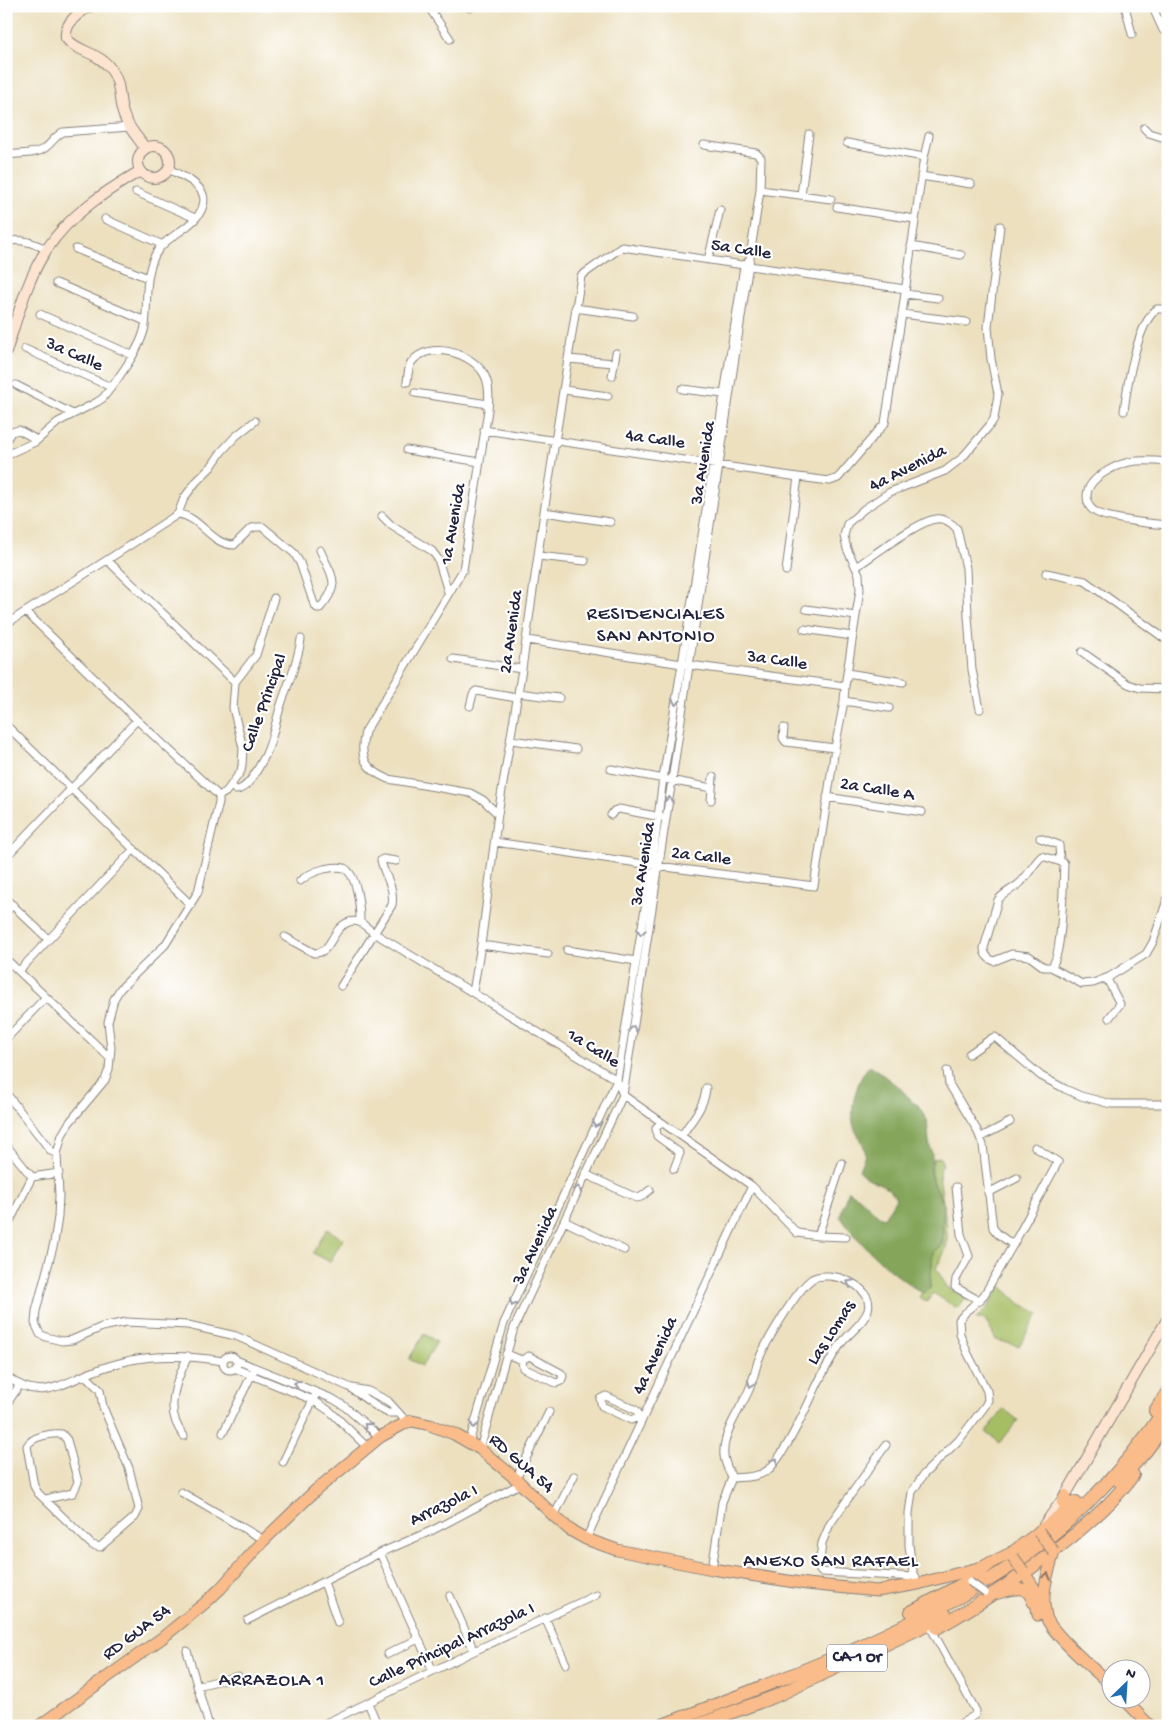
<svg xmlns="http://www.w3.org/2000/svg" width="1174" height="1732" font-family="'Gochi Hand',sans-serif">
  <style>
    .green { fill: #a6be64; stroke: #647050 }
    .forest { fill: #84a55a; stroke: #53644a }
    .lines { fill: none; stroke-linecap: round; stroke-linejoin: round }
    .street-casing { stroke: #87817d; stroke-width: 9 }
    .secondary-casing { stroke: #87817d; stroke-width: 12 }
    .primary-casing { stroke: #87817d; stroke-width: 13 }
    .highway-casing { stroke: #87817d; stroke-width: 14 }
    .street { stroke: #fff; stroke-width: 7 }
    .secondary { stroke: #fde4d0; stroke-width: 10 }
    .primary { stroke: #f9bc8a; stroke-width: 11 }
    .highway { stroke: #f9bc8a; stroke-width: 12 }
    .street-bridge-casing { stroke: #87817d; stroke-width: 9; stroke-linecap: butt }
    .primary-bridge-casing { stroke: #87817d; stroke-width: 13; stroke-linecap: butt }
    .street-bridge { stroke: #fff; stroke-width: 7 }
    .primary-bridge { stroke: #f9bc8a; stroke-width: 11 }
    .oneway { stroke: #9c9ca7 }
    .oneway2 { stroke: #8e6f62 }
    .labels { text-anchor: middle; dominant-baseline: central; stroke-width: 4.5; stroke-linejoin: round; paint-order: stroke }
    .shield { fill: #fff; stroke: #646476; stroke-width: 1 }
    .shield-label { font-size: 16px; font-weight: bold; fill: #22223b }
    .street-label { font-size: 18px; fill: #22223b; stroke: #fff }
    .neighbourhood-label { font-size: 19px; letter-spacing: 1px; fill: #22223b; stroke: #fff }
  </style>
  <rect width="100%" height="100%" fill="#fff"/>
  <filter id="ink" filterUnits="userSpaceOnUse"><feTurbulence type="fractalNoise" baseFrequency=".02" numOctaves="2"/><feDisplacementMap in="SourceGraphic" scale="10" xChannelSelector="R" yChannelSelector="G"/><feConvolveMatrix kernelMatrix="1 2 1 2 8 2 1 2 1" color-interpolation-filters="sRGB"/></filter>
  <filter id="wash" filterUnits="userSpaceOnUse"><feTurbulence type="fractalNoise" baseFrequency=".0096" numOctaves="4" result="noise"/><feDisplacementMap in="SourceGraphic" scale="20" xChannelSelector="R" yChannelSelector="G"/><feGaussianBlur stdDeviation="1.12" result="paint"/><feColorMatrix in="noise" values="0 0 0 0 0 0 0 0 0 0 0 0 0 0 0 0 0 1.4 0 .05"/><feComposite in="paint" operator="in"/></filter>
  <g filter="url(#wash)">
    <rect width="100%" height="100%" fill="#ece0bf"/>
    <!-- green -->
    <path class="green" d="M 940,1157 L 943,1165 L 940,1168 L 939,1173 C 941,1196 948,1219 947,1243 C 946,1252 940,1260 936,1268 L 947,1287 L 967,1298 L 957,1308 L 933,1293 L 927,1302 L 919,1297 L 921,1294 L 930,1289 L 933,1252 L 943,1244 L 943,1204 L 940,1194 L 934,1185 L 931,1174 L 933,1159 Z
      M 327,1229 L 343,1239 L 330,1262 L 313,1253 Z
      M 1001,1286 L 1019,1303 L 1039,1313 L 1019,1346 L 996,1340 L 985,1319 L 976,1319 L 988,1307 Z
      M 424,1334 L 437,1342 L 422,1366 L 409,1359 Z
      M 1004,1409 L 1018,1420 L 1000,1443 L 986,1432 Z"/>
    <!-- forest -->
    <path class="forest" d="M 870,1065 L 901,1089 L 912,1102 L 918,1105 L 927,1120 L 929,1142 L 932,1154 L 930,1174 L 933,1185 L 939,1194 L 943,1204 L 942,1244 L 933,1252 L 930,1289 L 922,1293 C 893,1274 859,1245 840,1216 L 848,1191 L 859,1197 L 879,1216 L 884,1218 L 896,1198 C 888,1182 869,1183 859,1171 C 860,1165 865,1158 865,1152 C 864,1142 857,1136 854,1127 C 849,1109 857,1078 870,1065 Z"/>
  </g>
  <g filter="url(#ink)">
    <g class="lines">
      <defs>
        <path id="street" d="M 428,6 L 450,39
          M 1125,6 L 1132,34
          M 1152,6 L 1163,30
          M 470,8 L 472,6
          M 1144,128 L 1149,133 L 1168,139
          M 847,143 L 924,157
          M 6,155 C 18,153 36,155 45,148 C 52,143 55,136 63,132 L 130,127
          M 921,176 L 971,184
          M 760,190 L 831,199
          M 136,192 L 195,218
          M 801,195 L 809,134
          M 837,207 L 915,219
          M 105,219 L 163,245
          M 6,242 C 21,238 33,243 46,249
          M 911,246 L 961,255
          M 76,249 L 148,278
          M 708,260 L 720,210
          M 56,283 L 145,321
          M 905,294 L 938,298
          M 575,308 L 633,316
          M 40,314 L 132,355
          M 902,314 L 966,322
          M 25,349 L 111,387
          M 568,359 L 614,363
          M 612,376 L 616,353
          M 407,382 C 408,376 408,368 411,363 C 428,339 474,353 485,376 C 490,386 489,399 488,410 L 463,570 L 365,732 C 359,756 364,769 388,779 L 470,793 L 483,800 L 498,814
          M 16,385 L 73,414
          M 682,389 L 723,394
          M 564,390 L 608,396
          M 415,393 L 488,404
          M 1124,411 C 1127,386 1137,323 1157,309 L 1168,309
          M 484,430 L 798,477 L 830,481 L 838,478 L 885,423 L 902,314 L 924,157 L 929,136
          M 6,441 L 11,432 L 19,430 L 37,440
          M 407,450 L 480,462
          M 6,455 L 35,442 L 58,422 L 97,402 L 103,398 C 116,382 142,347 145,326 C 148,302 144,278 155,255 C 166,233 202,227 204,200 C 204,184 180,175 168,169
          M 1168,462 C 1158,461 1147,460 1137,461 C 1120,462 1087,477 1087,496 C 1087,503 1090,509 1096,512 C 1107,519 1153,524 1168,525
          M 544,512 L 610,522
          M 178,514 L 184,498 L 196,482 L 211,467 L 222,451 L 236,436 L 255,421
          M 382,516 L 392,526 L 432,551 L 438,559 L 448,592
          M 538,556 L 585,561
          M 107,560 L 235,682
          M 856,567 C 872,556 920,520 936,519 C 944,518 952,523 957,529 L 966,568 L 968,616 L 972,670 L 980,709
          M 786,571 L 798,477
          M 1046,573 L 1085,581 L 1168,641
          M 806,609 L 856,616
          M 26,612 L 137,720 L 219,796
          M 6,624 L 107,560 L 178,514 C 200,516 211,545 234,545 L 250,529 L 255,527 L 263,527 L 294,553 L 300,563 L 314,604 L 317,608 L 320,608 C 342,583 332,577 320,550
          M 804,629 L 852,636
          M 527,640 L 682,664 L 845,686
          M 1082,652 L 1128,684 L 1140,688 L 1168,689
          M 453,659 L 522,669
          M 847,673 L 903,682
          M 518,693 L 559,698
          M 844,701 L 889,708
          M 470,706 L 473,694 L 476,691 L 517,698
          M 6,725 L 191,905
          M 784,728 L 783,738 L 786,742 L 835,748
          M 511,740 L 576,749
          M 611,769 L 712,788
          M 231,786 L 236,790 C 248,790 259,767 265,756 C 272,742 275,724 280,708 C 287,685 298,663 301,639
          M 219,796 L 219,802 L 198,892 L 165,945 L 120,989 L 114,999 L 108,1022 L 111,1048 L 109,1069 L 105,1080 L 69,1123 L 62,1135 L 57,1154 L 59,1195 L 58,1217 L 54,1243 L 36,1311 L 35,1323 L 40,1334 L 46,1337 L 62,1341 L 72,1340 L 102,1327 L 126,1322 L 188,1325 L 236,1336 L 349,1387 L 377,1407 L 388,1413 L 397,1413
          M 219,796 L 226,792 L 241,771 L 242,765 L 243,748 L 233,708 L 235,682 L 256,655 L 274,598
          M 827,797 L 922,812
          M 711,800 L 713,777
          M 611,815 L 614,811 L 619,809 L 661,817
          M 1040,838 L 1059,845 L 1060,861
          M 495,842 L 658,866 L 814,886 L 835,748 L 844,701 L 845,686 L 860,590 L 859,574 L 847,549 L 844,536 L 847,524 L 864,509 L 890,492 L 945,471 L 962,458 L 990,425 L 994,419 L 998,394 L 991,359 L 988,327 L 1000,226
          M 6,857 L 137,720
          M 300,881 C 307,875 316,871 324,869 C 330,868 338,866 344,868 C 358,875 360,909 360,922
          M 6,899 L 48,939
          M 6,912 L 13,905
          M 285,937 L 314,953 C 332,954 331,928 349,922 C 353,921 357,921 361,923 C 365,925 369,930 374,933 L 617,1080 L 623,1095 L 752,1186 L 797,1233 L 818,1236 L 846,1237
          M 481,945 L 548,954
          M 567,950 L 636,961
          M 6,959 L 110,1058
          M 1051,967 C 1063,957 1063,882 1064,863 L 1042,856 C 1034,863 1029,874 1021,882 C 1014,889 1004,892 998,900 L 984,948 C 984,954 988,959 994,961 L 1012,954 L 1029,956 L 1044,967 L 1051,967 L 1082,984 L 1093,983 L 1109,977
          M 19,971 L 134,849
          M 341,986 L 392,905 C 395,885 384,877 381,860 L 383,859 L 396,861
          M 473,992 L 481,945 L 498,814 L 522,669 L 544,512 L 581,276 L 622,247 L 905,289
          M 1109,1018 L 1120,1004 L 1108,981 L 1109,977 L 1146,954 L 1153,942 L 1168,897
          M 6,1039 L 46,997
          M 969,1054 L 992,1038 L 995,1037 L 1041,1076 L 1065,1089 L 1081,1096 L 1111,1104 L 1168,1104
          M 947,1071 L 949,1084 L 977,1130 L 983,1145 L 993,1228 L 998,1234 L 1013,1245
          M 6,1093 L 51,1151 L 57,1154
          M 661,1122 L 656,1128 L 657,1136 L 680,1153 L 674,1169
          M 682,1135 C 691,1121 705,1106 706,1088
          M 981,1137 L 1010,1122
          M 6,1145 L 32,1177
          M 585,1174 L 637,1198 L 641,1197 L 650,1190
          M 956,1187 L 961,1234 L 969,1256 L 956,1279 L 955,1287 L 980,1301
          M 988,1193 L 1017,1178
          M 564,1221 L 624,1250
          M 6,1229 L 32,1177 L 59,1173
          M 818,1236 L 842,1163
          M 969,1309 L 984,1295 L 1013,1245 L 1058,1162 L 1035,1147
          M 506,1354 L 522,1360
          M223 1363a7 7 0 1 1 14 0a7 7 0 1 1-14 0Z
          M 529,1356 L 561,1373 L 563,1376 L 561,1381 L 556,1383 L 523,1368 L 522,1360 Z
          M 236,1360 L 333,1399 L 343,1405 L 380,1437
          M 234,1368 L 313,1400 L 331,1412 L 367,1447
          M 6,1376 C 41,1403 60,1384 95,1371 C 106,1366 119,1363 131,1360 C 162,1354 192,1356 223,1361
          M 352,1388 L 368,1391 L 388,1401 L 407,1422
          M 606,1396 L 636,1410 L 638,1413 L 638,1417 L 631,1420 L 602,1406 L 600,1399 Z
          M 6,1405 L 19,1386
          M 223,1433 L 253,1372
          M 184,1436 C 163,1411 176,1381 188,1356
          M 469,1443 L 504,1323 L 617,1080 L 652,865 L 663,778 L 682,664 L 744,266 L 750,259
          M 886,1445 L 830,1524 L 822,1543 L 819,1569 L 821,1572 L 916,1577
          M 480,1449 L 514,1328 L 623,1095 L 672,780 L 760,190 L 761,158 L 756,153 L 704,145
          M 283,1462 L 315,1396
          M 516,1479 L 549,1412
          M 181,1492 L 264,1540
          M 46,1499 L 73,1493 L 78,1482 L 67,1440 L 62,1434 C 52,1433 32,1436 27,1446 L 34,1486 L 38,1493 L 92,1545 L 100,1547 L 135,1517 L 139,1509 L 129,1468 L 103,1407 L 100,1390 L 85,1375
          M 554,1516 L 574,1476
          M 586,1539 L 752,1186
          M 380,1553 L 433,1671
          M 712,1569 L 722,1502 L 732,1478 C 725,1463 721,1455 726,1438 C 730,1422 742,1406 749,1390 C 753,1381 755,1371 758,1361 C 765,1344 797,1289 812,1279 C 829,1269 875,1285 868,1310 C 864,1323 848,1334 840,1345 C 828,1362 819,1380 811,1398 C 803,1415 780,1464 765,1472 C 755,1478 743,1477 732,1478
          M 324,1582 L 338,1623
          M 918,1584 L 912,1568 L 909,1545 L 909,1513 L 912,1492 L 924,1474 L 959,1440 L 985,1406 L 988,1400 L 987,1391 L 967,1352 L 960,1334 L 959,1320 L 965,1313
          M 450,1596 L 474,1651
          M 545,1618 L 566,1664
          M 248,1620 L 380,1553 L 433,1530 L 520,1484
          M 932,1630 L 976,1711 L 975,1715 L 957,1726
          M 187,1651 L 209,1726
          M 388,1654 L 418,1639
          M 197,1686 L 238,1676
          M 368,1703 L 378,1726
          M 82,1725 L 82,1726
          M 320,1726 L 474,1651 L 596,1595"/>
        <path id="secondary" d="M 90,6 C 78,13 64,23 66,38 C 75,51 98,52 110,68 C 123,85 117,99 124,116 C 128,127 138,138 145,148
          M138 162a16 16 0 1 1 32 0a16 16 0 1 1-32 0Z
          M 6,352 C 17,319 27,278 47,249 C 69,215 106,191 140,171
          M 1044,1525 L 1065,1496 L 1168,1318"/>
        <path id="primary" d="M 1054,1552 C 1048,1573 1040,1594 1046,1616 C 1050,1633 1097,1672 1112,1686
          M 1023,1571 L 1034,1588 L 1038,1615
          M 995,1594 C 1011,1590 1027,1581 1033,1602
          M 1125,1700 L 1150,1726
          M 39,1726 L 162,1638 L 205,1603 L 220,1589 L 264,1540 L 316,1490 L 380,1437 L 407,1422 L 412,1421 L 430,1425 L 454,1434 L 480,1449 L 516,1479 L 554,1516 L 570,1530 L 586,1539 L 617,1550 L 712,1569 L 807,1584 L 877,1591 L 918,1584 L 982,1567 L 1011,1553 L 1039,1532"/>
        <path id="highway" d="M 1155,1411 L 1168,1391
          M 1119,1481 L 1146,1451 L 1168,1421
          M 1065,1496 L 1063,1502 L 1065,1505 L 1069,1505 L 1076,1502
          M 1039,1532 L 1076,1503
          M 911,1612 L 968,1581 L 992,1562
          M 937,1628 C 985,1601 1031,1570 1074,1535 C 1095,1517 1117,1498 1133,1475
          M 660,1726 C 773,1683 888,1641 992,1578 C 1061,1536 1124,1473 1168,1404
          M 695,1726 L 776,1696 L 918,1629 L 945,1614"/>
      </defs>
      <!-- street casing -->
      <use href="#street" class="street-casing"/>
      <!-- secondary casing -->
      <use href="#secondary" class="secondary-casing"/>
      <!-- primary casing -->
      <use href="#primary" class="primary-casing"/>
      <!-- highway casing -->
      <use href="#highway" class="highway-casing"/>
      <!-- street -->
      <use href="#street" class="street"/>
      <!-- secondary -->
      <use href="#secondary" class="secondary"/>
      <!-- primary -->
      <use href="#primary" class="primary"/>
      <!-- highway -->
      <use href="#highway" class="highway"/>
      <defs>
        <path id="street-bridge" d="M 970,1582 L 985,1593"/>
        <path id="primary-bridge" d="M 1039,1532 L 1054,1552
          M 1013,1557 L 1023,1571"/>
      </defs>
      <!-- street-bridge casing -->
      <use href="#street-bridge" class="street-bridge-casing"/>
      <!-- primary-bridge casing -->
      <use href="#primary-bridge" class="primary-bridge-casing"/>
      <!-- street-bridge -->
      <use href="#street-bridge" class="street-bridge"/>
      <!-- primary-bridge -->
      <use href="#primary-bridge" class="primary-bridge"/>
    </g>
    <!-- one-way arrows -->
    <defs><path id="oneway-chevron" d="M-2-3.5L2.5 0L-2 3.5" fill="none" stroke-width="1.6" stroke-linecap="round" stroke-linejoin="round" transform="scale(1.25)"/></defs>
    <g class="oneway">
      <use href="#oneway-chevron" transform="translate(676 702) rotate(100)"/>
      <use href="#oneway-chevron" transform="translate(669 800) rotate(-81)"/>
      <use href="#oneway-chevron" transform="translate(641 932) rotate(99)"/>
      <use href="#oneway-chevron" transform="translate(633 1029) rotate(-81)"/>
      <use href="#oneway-chevron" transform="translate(596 1124) rotate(115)"/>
      <use href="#oneway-chevron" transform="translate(578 1189) rotate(-66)"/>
      <use href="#oneway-chevron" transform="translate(850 1283) rotate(-152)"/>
      <use href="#oneway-chevron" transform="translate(513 1303) rotate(115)"/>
      <use href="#oneway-chevron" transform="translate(297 1384) rotate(-159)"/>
      <use href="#oneway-chevron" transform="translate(751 1384) rotate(110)"/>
      <use href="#oneway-chevron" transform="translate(474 1425) rotate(105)"/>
      <use href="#oneway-chevron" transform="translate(367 1426) rotate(-139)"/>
      <use href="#oneway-chevron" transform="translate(775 1461) rotate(-53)"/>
    </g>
    <use class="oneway2" href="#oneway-chevron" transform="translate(1047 1576) rotate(-75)"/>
  </g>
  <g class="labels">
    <!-- shield labels -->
    <rect class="shield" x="827" y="1644.5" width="60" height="27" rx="4"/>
    <g class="shield-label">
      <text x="857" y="1658">CA-1 Or</text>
    </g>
    <!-- street labels -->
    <g class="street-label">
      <text transform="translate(741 250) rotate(9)">5a Calle</text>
      <text transform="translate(74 355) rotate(24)">3a Calle</text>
      <text transform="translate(655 440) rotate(8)">4a Calle</text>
      <text transform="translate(704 463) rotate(-81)">3a Avenida</text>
      <text transform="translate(908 469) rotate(-27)">4a Avenida</text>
      <text transform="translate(454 524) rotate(-80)">1a Avenida</text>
      <text transform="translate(512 632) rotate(-82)">2a Avenida</text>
      <text transform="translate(777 661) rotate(8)">3a Calle</text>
      <text transform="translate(265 703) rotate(-70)">Calle Principal</text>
      <text transform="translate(877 790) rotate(9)">2a Calle A</text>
      <text transform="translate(701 857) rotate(7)">2a Calle</text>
      <text transform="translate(644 864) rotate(-81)">3a Avenida</text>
      <text transform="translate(593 1049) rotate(32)">1a Calle</text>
      <text transform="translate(536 1246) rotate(-65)">3a Avenida</text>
      <text transform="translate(832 1333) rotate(-57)">Las Lomas</text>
      <text transform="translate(656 1356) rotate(-65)">4a Avenida</text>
      <text transform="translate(521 1464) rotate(41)">RD GUA 54</text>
      <text transform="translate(444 1506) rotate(-26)">Arrazola I</text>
      <text transform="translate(137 1633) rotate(-37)">RD GUA 54</text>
      <text transform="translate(452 1646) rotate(-25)">Calle Principal Arrazola I</text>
    </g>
    <!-- neighbourhood labels -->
    <g class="neighbourhood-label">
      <text x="656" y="615">RESIDENCIALES<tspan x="656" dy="22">SAN ANTONIO</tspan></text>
      <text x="831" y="1562">ANEXO SAN RAFAEL</text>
      <text x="272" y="1681">ARRAZOLA 1</text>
    </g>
  </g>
  <!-- margin -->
  <rect width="1174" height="1732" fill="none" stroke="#fff" stroke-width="25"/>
  <!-- north arrow -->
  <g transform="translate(1126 1684) rotate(25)"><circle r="24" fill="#ffffff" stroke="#a7a7b1"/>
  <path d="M0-4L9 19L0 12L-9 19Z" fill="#1f6fb2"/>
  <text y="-8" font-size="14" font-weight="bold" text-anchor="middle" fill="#22223b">N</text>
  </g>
</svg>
